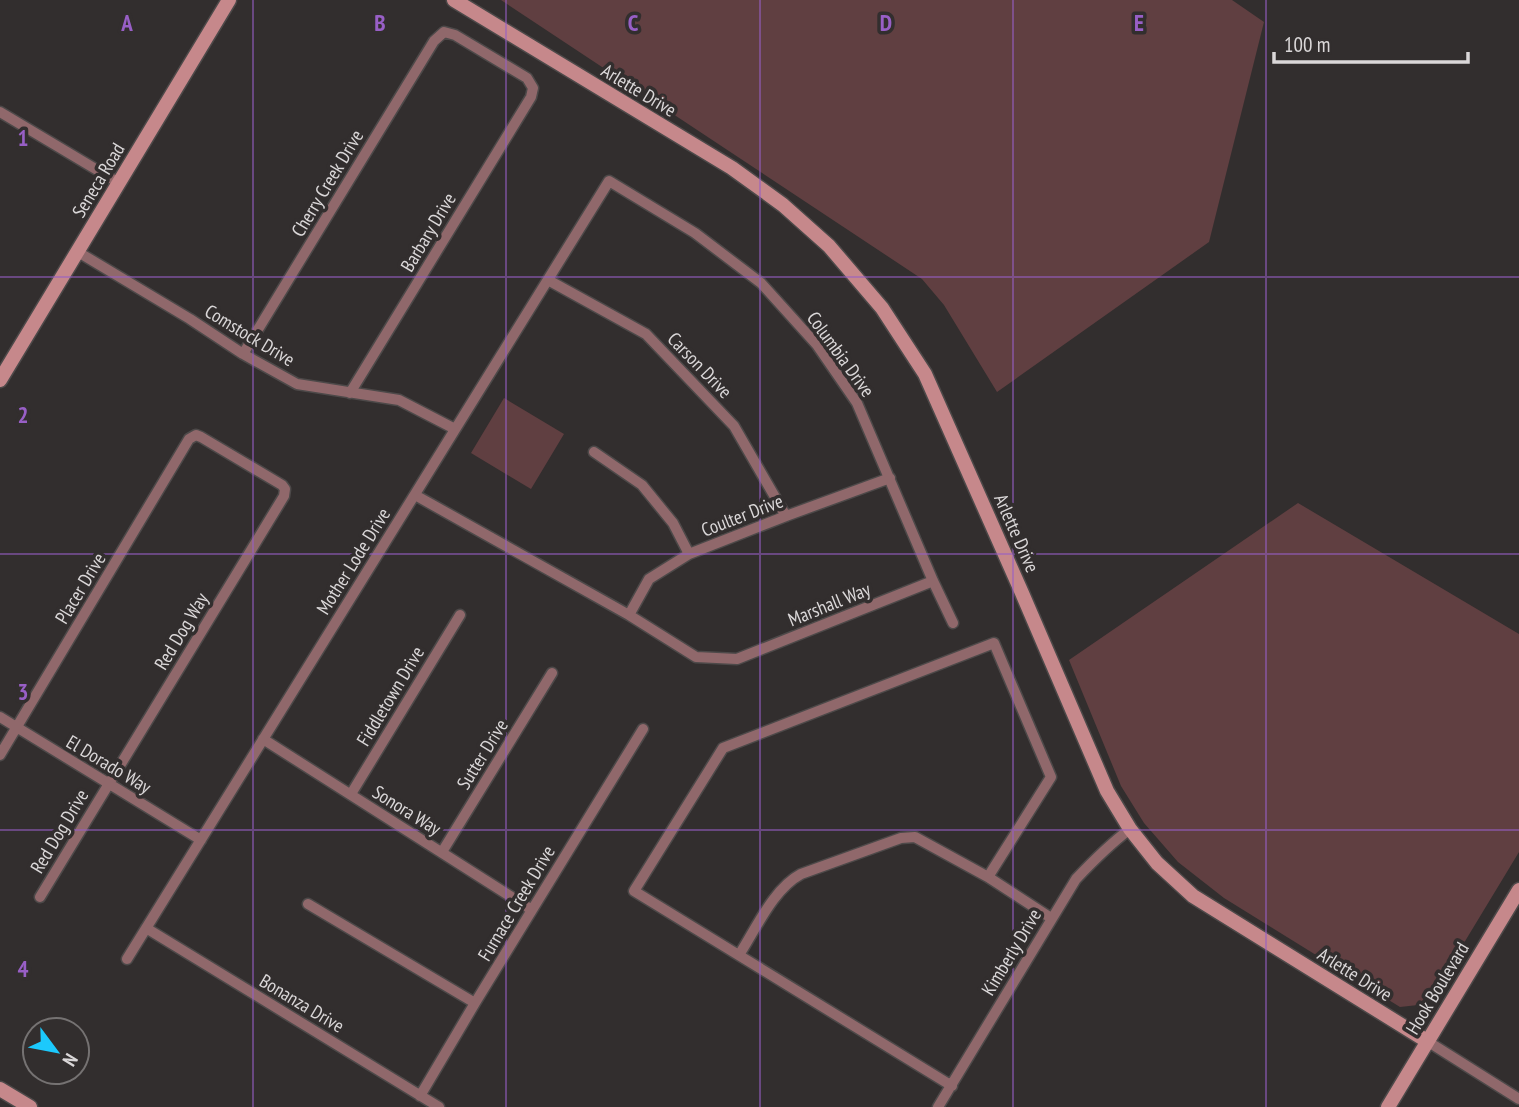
<svg xmlns="http://www.w3.org/2000/svg" width="1519" height="1107" font-family="'PT Sans Narrow',sans-serif">
  <style>
    .green { fill: #603f41 }
    .lines { fill: none; stroke-linecap: round; stroke-linejoin: round }
    .street-casing { stroke: #4d4949; stroke-width: 13 }
    .secondary-casing { stroke: #4d4949; stroke-width: 17 }
    .street { stroke: #90686b; stroke-width: 10 }
    .secondary { stroke: #c6888b; stroke-width: 14 }
    .grid { fill: none; stroke: #985fc6; stroke-width: 2; stroke-opacity: 0.55 }
    .labels { text-anchor: middle; dominant-baseline: central; stroke-width: 7; stroke-linejoin: round; paint-order: stroke }
    .street-label { font-size: 19px; fill: #dad7d8; stroke: #322e2e }
    .grid-label { font-size: 23px; text-anchor: middle; font-weight: bold; fill: #985fc6; stroke: #322e2e; stroke-width: 7; stroke-linejoin: round; paint-order: stroke }
  </style>
  <rect width="100%" height="100%" fill="#322e2e"/>
  <!-- green -->
  <path class="green" d="M 501,0 L 1232,0 L 1264,22 L 1209,242 L 997,392 L 944,305 L 922,279 Z
    M 504,398 L 564,434 L 531,489 L 471,453 Z
    M 1298,503 L 1519,634 L 1519,852 L 1427,1004 L 1400,1007 L 1224,898 L 1178,862 L 1144,823 L 1121,786 L 1069,660 Z"/>
  <g class="lines">
    <defs>
      <path id="street" d="M 0,112 L 119,183
        M 78,252 L 190,319 L 243,354 L 297,384 L 399,400 L 455,429
        M 548,280 L 646,334 L 734,426 L 786,516
        M 243,354 L 434,41 L 444,32 L 455,35 L 527,78 L 533,88 L 531,97 L 350,393
        M 594,452 L 642,485 L 673,523 L 689,554
        M 415,495 L 629,615 L 696,657 L 737,659 L 933,581
        M 629,615 L 649,579 L 689,554 L 786,516 L 890,478
        M 0,717 L 201,840
        M 263,739 L 532,910
        M 0,755 L 189,439 L 196,435 L 201,437 L 282,485 L 285,489 L 284,496 L 40,897
        M 351,794 L 460,615
        M 442,852 L 552,673
        M 308,904 L 475,1003
        M 146,928 L 439,1107
        M 739,955 C 756,929 773,889 801,874 L 901,838 L 915,837 L 988,877
        M 127,959 L 609,181 L 695,233 L 761,283 L 817,345 L 857,403 L 933,581 L 953,623
        M 1427,1041 L 1519,1099
        M 952,1086 L 634,891 L 723,748 L 994,643 L 1051,777 L 988,877 L 1051,918
        M 420,1096 L 475,1003 L 643,729
        M 938,1107 L 1076,879 C 1093,861 1110,844 1130,829"/>
      <path id="secondary" d="M 454,0 L 732,168 L 783,205 L 829,246 L 882,308 L 925,374 L 1022,593 L 1107,791 L 1130,829 L 1157,863 L 1193,896 L 1427,1041
        M 0,380 L 229,0
        M 0,1089 L 30,1107
        M 1388,1107 L 1519,890"/>
    </defs>
    <!-- street casing -->
    <use href="#street" class="street-casing"/>
    <!-- secondary casing -->
    <use href="#secondary" class="secondary-casing"/>
    <!-- street -->
    <use href="#street" class="street"/>
    <!-- secondary -->
    <use href="#secondary" class="secondary"/>
  </g>
  <!-- grid -->
  <path class="grid" d="M 253,0 L 253,1107M 506,0 L 506,1107M 760,0 L 760,1107M 1013,0 L 1013,1107M 1266,0 L 1266,1107M 0,277 L 1519,277M 0,554 L 1519,554M 0,830 L 1519,830"/>
  <g class="labels">
    <!-- street labels -->
    <g class="street-label">
      <text transform="translate(639 90) rotate(31)">Arlette Drive</text>
      <text transform="translate(98 180) rotate(-59)">Seneca Road</text>
      <text transform="translate(327 183) rotate(-59)">Cherry Creek Drive</text>
      <text transform="translate(428 232) rotate(-59)">Barbary Drive</text>
      <text transform="translate(250 335) rotate(31)">Comstock Drive</text>
      <text transform="translate(841 354) rotate(54)">Columbia Drive</text>
      <text transform="translate(700 365) rotate(46)">Carson Drive</text>
      <text transform="translate(742 515) rotate(-21)">Coulter Drive</text>
      <text transform="translate(1017 533) rotate(66)">Arlette Drive</text>
      <text transform="translate(353 561) rotate(-58)">Mother Lode Drive</text>
      <text transform="translate(80 588) rotate(-59)">Placer Drive</text>
      <text transform="translate(829 604) rotate(-22)">Marshall Way</text>
      <text transform="translate(181 631) rotate(-59)">Red Dog Way</text>
      <text transform="translate(390 696) rotate(-59)">Fiddletown Drive</text>
      <text transform="translate(482 754) rotate(-58)">Sutter Drive</text>
      <text transform="translate(109 764) rotate(31)">El Dorado Way</text>
      <text transform="translate(407 810) rotate(32)">Sonora Way</text>
      <text transform="translate(59 831) rotate(-59)">Red Dog Drive</text>
      <text transform="translate(516 903) rotate(-59)">Furnace Creek Drive</text>
      <text transform="translate(1011 952) rotate(-59)">Kimberly Drive</text>
      <text transform="translate(1355 974) rotate(32)">Arlette Drive</text>
      <text transform="translate(1437 988) rotate(-59)">Hook Boulevard</text>
      <text transform="translate(302 1003) rotate(31)">Bonanza Drive</text>
    </g>
  </g>
  <g class="grid-label">
    <text x="127" y="31">A</text>
    <text x="380" y="31">B</text>
    <text x="633" y="31">C</text>
    <text x="886" y="31">D</text>
    <text x="1139" y="31">E</text>
    <text x="23" y="146">1</text>
    <text x="23" y="423">2</text>
    <text x="23" y="700">3</text>
    <text x="23" y="977">4</text>
  </g>
  <!-- north arrow -->
  <g transform="translate(56 1051) rotate(122)"><circle r="33" fill="#322e2e" stroke="#757272" stroke-width="2"/>
  <path d="M0-5L12 26L0 18L-12 26Z" fill="#1cc9fc"/>
  <text y="-10" font-size="19" font-weight="bold" text-anchor="middle" fill="#dad7d8">N</text>
  </g>
  <!-- scale -->
  <path d="M1274 52v10h194v-10" fill="none" stroke="#dad7d8" stroke-width="3.5"/>
  <text x="1284" y="52" font-size="21" fill="#dad7d8" stroke="#322e2e" stroke-width="5" paint-order="stroke">100 m</text>
</svg>
